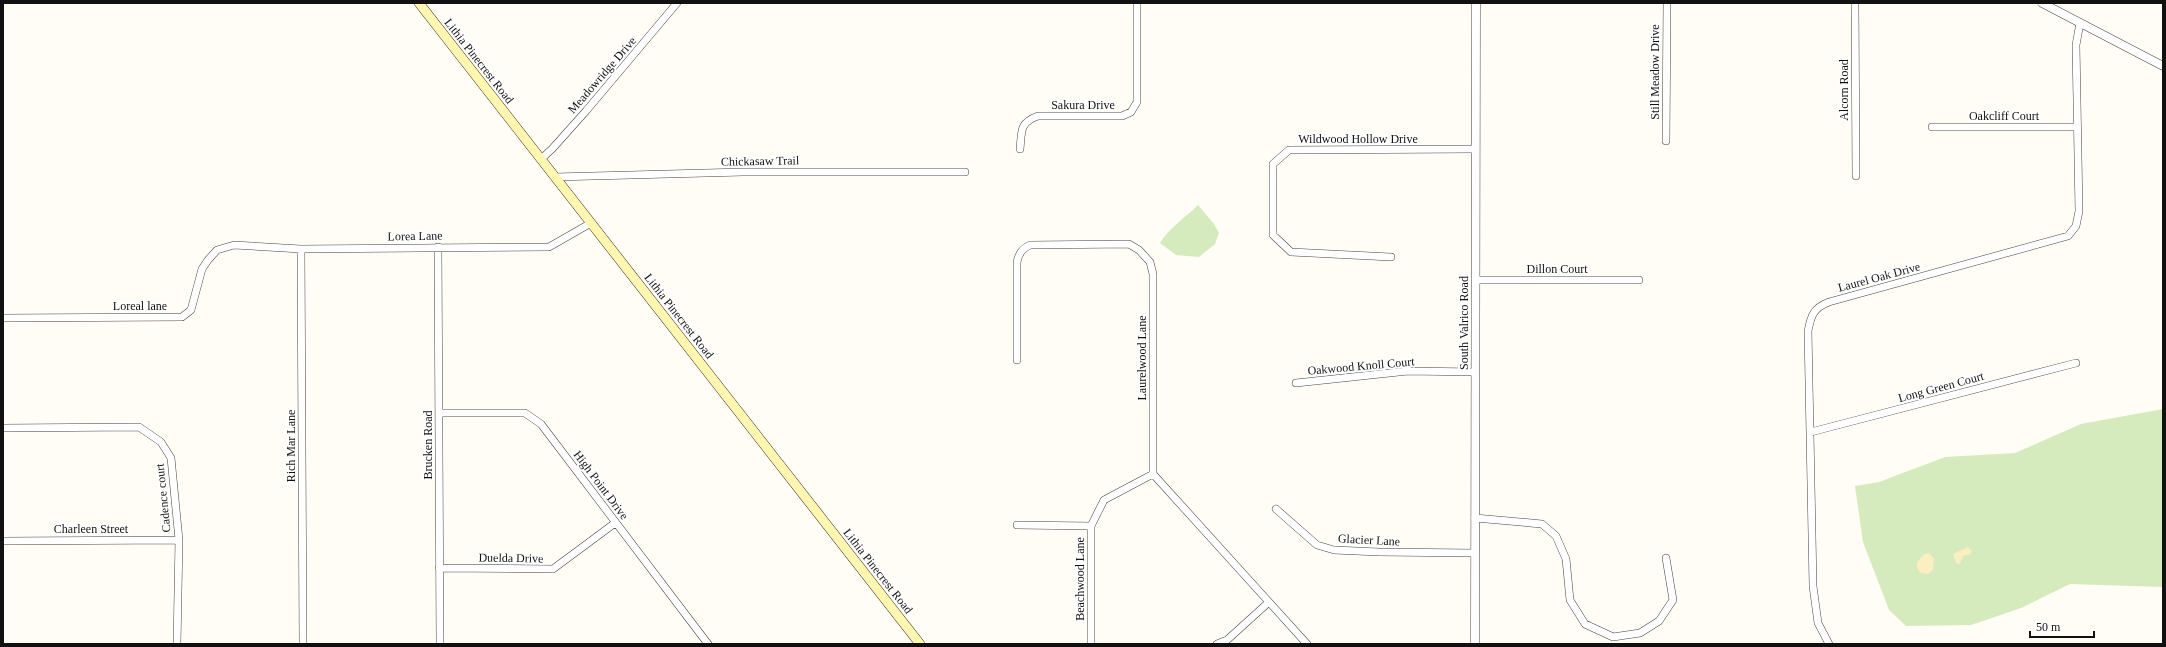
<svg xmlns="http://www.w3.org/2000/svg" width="2166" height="647" font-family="'Times New Roman',serif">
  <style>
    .green { fill: #d5ebbd }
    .sand { fill: #fbeec1 }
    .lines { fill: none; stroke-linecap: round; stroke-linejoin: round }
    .minor-casing { stroke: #444; stroke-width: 8 }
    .tertiary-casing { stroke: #444; stroke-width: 9 }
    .secondary-casing { stroke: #333; stroke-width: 10 }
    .minor { stroke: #fff; stroke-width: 7 }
    .tertiary { stroke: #fff; stroke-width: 8 }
    .secondary { stroke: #fff6b0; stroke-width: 9 }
    .labels { text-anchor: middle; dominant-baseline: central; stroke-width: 4; stroke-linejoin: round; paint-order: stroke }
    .street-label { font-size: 12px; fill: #111; stroke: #fff }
  </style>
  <rect width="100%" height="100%" fill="#fffdf5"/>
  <!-- green -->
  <path class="green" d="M 1198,205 L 1214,224 L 1219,233 L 1215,244 L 1199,257 L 1176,255 L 1160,243 C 1169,228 1185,218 1198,205 Z
    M 2163,409 L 2163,587 L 2070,584 L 2021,608 L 1971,625 L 1906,626 L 1889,610 L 1863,542 L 1855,486 L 1879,482 L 1945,457 L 2015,453 L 2081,424 Z"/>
  <!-- sand -->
  <path class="sand" d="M 1968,547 L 1971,550 L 1971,554 L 1963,556 L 1960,564 L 1956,563 L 1953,554 Z
    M 1929,553 L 1934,559 L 1933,570 L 1928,574 L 1921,573 L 1917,568 L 1917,562 L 1924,554 Z"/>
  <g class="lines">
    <defs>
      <path id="minor" d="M 1855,3 L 1856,176
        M 1932,127 L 2076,127
        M 1666,141 L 1667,3
        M 1020,149 C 1022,131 1019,123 1038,116 L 1122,116 L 1131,112 L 1137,102 L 1137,3
        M 541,159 L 552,149 L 586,111 L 677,3
        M 555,177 L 743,172 L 965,172
        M 438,247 L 440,644
        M 301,249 L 303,644
        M 1391,257 L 1291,252 L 1273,235 L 1273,164 L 1289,150 L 1475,149
        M 1476,280 L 1639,280
        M 3,318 L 182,317 L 191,310 L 202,269 L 208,260 L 217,250 L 234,245 L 301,249 L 549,247 L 591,223
        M 1017,360 L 1017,262 C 1019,253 1022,249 1030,245 L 1129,244 L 1139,250 L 1150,262 L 1153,274 L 1153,474 L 1307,644
        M 1296,383 L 1408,371 L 1475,372
        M 439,413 L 525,413 L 541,424 L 708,644
        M 3,428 L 139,427 L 161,442 L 171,458 L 179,540 L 177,644
        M 1811,432 L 2076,363
        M 1276,509 L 1317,545 L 1334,550 L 1379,552 L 1475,553
        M 1475,518 L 1542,524 L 1556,536 L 1566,559 L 1570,600 L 1585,624 L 1613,637 L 1640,633 L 1659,621 L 1673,600 L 1666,558
        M 1017,525 L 1091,526
        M 3,541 L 179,540
        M 439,568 L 553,569 L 615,523
        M 1091,644 L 1091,526 L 1104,500 L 1153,474
        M 1217,644 L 1227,640 L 1269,602
        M 1829,644 L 1818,623 L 1813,586 L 1808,331 C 1811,316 1813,308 1829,302 L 2068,236 L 2076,226 L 2079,211 L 2076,45 L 2080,23"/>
      <path id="tertiary" d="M 2042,3 L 2163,66
        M 1475,644 L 1476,3"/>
      <path id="secondary" d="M 419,3 L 920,644"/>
    </defs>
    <!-- minor casing -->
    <use href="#minor" class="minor-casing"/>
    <!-- tertiary casing -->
    <use href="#tertiary" class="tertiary-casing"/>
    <!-- secondary casing -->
    <use href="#secondary" class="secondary-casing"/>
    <!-- minor -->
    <use href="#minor" class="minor"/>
    <!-- tertiary -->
    <use href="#tertiary" class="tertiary"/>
    <!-- secondary -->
    <use href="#secondary" class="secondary"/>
  </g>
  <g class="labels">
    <!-- street labels -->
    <g class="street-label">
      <text transform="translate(479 61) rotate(52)">Lithia Pinecrest Road</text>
      <text transform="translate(1655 72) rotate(-90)">Still Meadow Drive</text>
      <text transform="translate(602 75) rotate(-49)">Meadowridge Drive</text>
      <text transform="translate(1844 90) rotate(-90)">Alcorn Road</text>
      <text x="1083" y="105">Sakura Drive</text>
      <text x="2004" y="116">Oakcliff Court</text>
      <text x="1358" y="139">Wildwood Hollow Drive</text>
      <text transform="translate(760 161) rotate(-1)">Chickasaw Trail</text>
      <text transform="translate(415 236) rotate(-1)">Lorea Lane</text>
      <text x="1557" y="269">Dillon Court</text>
      <text transform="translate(1879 277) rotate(-15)">Laurel Oak Drive</text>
      <text x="140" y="306">Loreal lane</text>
      <text transform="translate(679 316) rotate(52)">Lithia Pinecrest Road</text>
      <text transform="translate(1464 323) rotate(-90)">South Valrico Road</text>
      <text transform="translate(1142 358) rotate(-90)">Laurelwood Lane</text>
      <text transform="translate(1361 366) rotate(-5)">Oakwood Knoll Court</text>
      <text transform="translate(1941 387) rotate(-15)">Long Green Court</text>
      <text transform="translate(428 445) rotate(-90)">Brucken Road</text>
      <text transform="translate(291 446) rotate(-90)">Rich Mar Lane</text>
      <text transform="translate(601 485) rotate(53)">High Point Drive</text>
      <text transform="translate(163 498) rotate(-96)">Cadence court</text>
      <text x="91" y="529">Charleen Street</text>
      <text transform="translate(1369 540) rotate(3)">Glacier Lane</text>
      <text transform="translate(511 558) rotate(1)">Duelda Drive</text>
      <text transform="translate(878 571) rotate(52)">Lithia Pinecrest Road</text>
      <text transform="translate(1080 579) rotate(-90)">Beachwood Lane</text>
    </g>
  </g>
  <!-- border -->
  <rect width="2166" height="647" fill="none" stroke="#111111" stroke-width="8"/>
  <!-- scale -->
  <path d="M2030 631v6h64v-6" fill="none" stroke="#111111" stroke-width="2"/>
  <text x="2036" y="631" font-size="12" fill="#111111" stroke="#ffffff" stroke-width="3" paint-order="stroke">50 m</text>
</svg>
